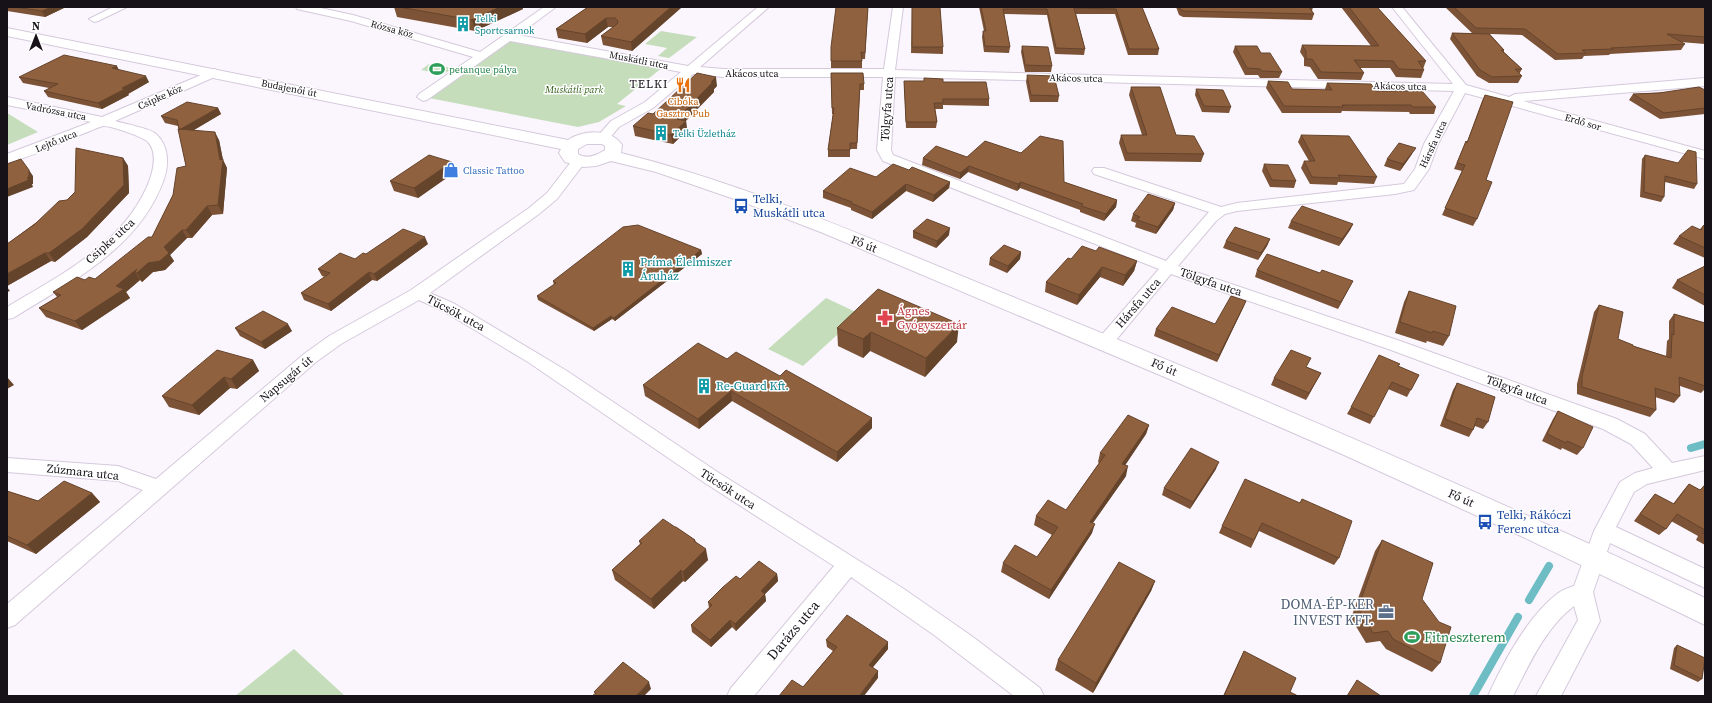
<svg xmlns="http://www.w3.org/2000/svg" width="1712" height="703" font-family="'Source Serif 4',serif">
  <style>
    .green { fill: #c5ddbb }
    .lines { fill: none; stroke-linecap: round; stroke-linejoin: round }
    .stream { stroke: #6ebdc4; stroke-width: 8 }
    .street-casing { stroke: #d5c9dc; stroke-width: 2 }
    .secondary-casing { stroke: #d5c9dc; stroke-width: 2 }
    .street { fill: #fff; fill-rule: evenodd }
    .secondary { fill: #fff; fill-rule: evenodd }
    .wall { fill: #7c5336 }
    .shaded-wall { fill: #65442c }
    .building { fill: #90613f; stroke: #65442c }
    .labels { text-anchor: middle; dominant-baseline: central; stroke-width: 3; stroke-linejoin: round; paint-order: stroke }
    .far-culture-label { font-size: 10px; fill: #0d838f; stroke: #fff; text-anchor: start }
    .far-street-label { font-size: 10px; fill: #161218; stroke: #fff }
    .far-leisure-label { font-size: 10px; fill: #27864d; stroke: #fff; text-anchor: start }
    .far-park-label { font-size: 10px; font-style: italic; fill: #36611d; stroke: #fff }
    .far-food-label { font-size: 10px; fill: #c56008; stroke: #fff }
    .far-shop-label { font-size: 10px; fill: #366cbe; stroke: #fff; text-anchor: start }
    .far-quarter-label { font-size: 12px; letter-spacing: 1px; fill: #161218; stroke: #fff }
    .street-label { font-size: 12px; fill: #161218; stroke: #fff }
    .transit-label { font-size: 12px; fill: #164399; stroke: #fff; text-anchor: start }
    .culture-label { font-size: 12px; fill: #0d838f; stroke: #fff; text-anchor: start }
    .health-label { font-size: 12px; fill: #be3a42; stroke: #fff; text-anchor: start }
    .near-service-label { font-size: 14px; fill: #4e5e75; stroke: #fff; text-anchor: end }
    .near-street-label { font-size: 14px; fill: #161218; stroke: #fff }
    .near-leisure-label { font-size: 14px; fill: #27864d; stroke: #fff; text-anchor: start }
  </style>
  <rect width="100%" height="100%" fill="#fbf6fe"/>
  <!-- green -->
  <path class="green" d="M 661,31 L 697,37 L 669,58 L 658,56 L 667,48 L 645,44 Z
    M 512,39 L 663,67 L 617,104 L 626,106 L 599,122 L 578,127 L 429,98 Z
    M 429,64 L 453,68 L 444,74 L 421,70 Z
    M 7,113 L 38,132 L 7,145 Z
    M 826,298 L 860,314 L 803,366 L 768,349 Z
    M 294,649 L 345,696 L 235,696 Z"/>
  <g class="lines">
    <!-- stream -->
    <path class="stream" d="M 1691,448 L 1705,444
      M 1529,600 L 1549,566
      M 1473,696 L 1518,617"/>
    <defs>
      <path id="street" d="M 113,7 L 127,7 L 98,21 L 94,22 L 89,19 Z
        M 296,7 L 316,7 L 353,15 L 480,52 L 544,7 L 556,7 L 518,35 L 688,66 L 758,7 L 769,7 L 700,67 L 723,69 L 884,69 L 893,7 L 903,7 L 895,70 L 1453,84 L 1392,7 L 1402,7 L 1466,85 L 1509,97 L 1515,94 L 1705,78 L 1705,86 L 1523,101 L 1705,151 L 1705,159 L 1465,93 L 1438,144 L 1429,169 L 1414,190 L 1395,194 L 1237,211 L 1225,214 L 1216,221 L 1178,266 L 1403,342 L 1617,419 L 1645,434 L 1672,463 L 1705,456 L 1705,470 L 1647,484 L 1634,492 L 1616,527 L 1705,569 L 1705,588 L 1610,543 L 1593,592 L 1600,621 L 1561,696 L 1536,696 L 1578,620 L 1574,606 C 1545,628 1529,665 1513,696 L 1488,696 C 1503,663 1528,616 1557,594 C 1562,590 1568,588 1574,586 L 1594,531 L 1620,482 L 1635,473 L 1653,468 L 1631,444 L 1603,429 L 1391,350 L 1171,274 L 1111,346 L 1105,348 L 1099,346 L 1097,342 L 1099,338 L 1159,269 L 883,161 L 877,150 L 883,77 L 723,77 L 693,74 L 653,108 L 619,127 L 607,141 L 602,142 L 596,138 L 611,121 L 645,102 L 681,72 L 510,41 L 427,100 L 423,101 L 417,97 L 419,94 L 473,57 L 351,21 L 297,9 ZM 895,77 L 1454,91 L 1424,144 L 1415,169 L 1404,184 L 1237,203 L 1221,207 L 1104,168 L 1094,168 L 1092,171 L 1094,174 L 1209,212 L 1166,261 L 893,155 L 891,150 Z
        M 215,69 L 221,73 L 219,75 L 115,121 C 125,124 149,128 156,134 C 169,146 169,164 164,179 C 140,248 71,282 13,318 L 7,319 L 7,307 C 62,274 127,242 150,179 C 154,167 157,152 148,142 C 144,137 109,125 103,126 C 96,128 88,132 80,135 C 56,144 32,157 7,163 L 7,154 L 91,122 L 7,105 L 7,97 L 102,117 Z
        M 579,157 L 584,158 L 586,161 L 557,199 L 539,214 L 430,293 L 455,304 L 567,371 L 719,473 L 904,589 L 973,637 L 1040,688 L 1044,696 L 1014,696 L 934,635 L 851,577 L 754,696 L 727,696 L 731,688 L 834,566 L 705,483 L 528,362 L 443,311 L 419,300 L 341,344 L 316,362 L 15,625 L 7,628 L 7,604 L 143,490 L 118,481 L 7,472 L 7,458 L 118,466 L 156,479 L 304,354 L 329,336 L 411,290 L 529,208 L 547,193 L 574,158 Z"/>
      <path id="secondary" d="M 7,28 L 568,140 C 583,130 611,128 622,145 L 621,153 C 757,187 884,245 1013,297 C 1247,391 1478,490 1705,598 L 1705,625 L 1521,536 L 1344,455 L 1167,378 L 823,233 L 740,201 L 656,172 L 611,161 L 596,166 L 583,167 L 565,162 L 559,153 L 561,149 L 7,36 ZM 587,144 L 602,144 L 605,146 L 605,150 C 597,155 587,160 578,154 L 578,149 Z"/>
    </defs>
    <!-- street casing -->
    <use href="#street" class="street-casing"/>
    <!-- secondary casing -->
    <use href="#secondary" class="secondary-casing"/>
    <!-- street -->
    <use href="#street" class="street"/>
    <!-- secondary -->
    <use href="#secondary" class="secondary"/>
  </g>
  <!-- wall -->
  <path class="wall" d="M 7,7 L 66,7 L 45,17 L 7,11 Z
    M 394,7 L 522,7 L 523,9 L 475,31 L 397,17 Z
    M 588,7 L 682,7 L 632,51 L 603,45 L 601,36 L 613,27 L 608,27 L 587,43 L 558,38 L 556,29 Z
    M 868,7 L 865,59 L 862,59 L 862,68 L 831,68 L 831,47 Z
    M 912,7 L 943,47 L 943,54 L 911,53 Z
    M 979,7 L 1142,7 L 1159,49 L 1158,55 L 1128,55 L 1115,14 L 1076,14 L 1085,49 L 1084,55 L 1055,54 L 1047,15 L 1004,14 L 1010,47 L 1009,53 L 984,52 L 982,37 L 983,31 L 984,31 Z
    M 1176,7 L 1313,7 L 1312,11 L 1311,11 L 1314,14 L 1312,20 L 1183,17 L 1179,15 Z
    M 1341,7 L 1377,7 L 1426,61 L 1423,69 L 1424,70 L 1421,78 L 1396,77 L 1390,68 L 1360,68 L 1364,73 L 1361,80 L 1318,79 L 1310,67 L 1304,66 L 1304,58 L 1300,52 L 1302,45 L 1371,46 Z
    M 1445,7 L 1705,7 L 1705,44 L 1680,42 L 1685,44 L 1681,50 L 1610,54 L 1609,55 L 1584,56 L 1582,59 L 1555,60 L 1522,35 L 1490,34 L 1504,50 L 1504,52 L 1522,69 L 1519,74 L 1522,76 L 1518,83 L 1489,83 L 1477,76 L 1450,39 L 1452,33 L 1472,33 Z
    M 1022,46 L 1052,66 L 1051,72 L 1025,72 L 1021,52 Z
    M 1235,46 L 1261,53 L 1282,72 L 1279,78 L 1260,78 L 1258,75 L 1245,75 L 1233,52 Z
    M 119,70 L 149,82 L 128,94 L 129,95 L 102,109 L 48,97 L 44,91 L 49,88 L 23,83 L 19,77 Z
    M 831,73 L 864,84 L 864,90 L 860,90 L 857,149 L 850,149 L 850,157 L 828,157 L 828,150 L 833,114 L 832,114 Z
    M 1027,75 L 1059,96 L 1058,102 L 1030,102 L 1026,82 Z
    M 904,81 L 943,82 L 989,99 L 989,106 L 943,105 L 943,109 L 935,109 L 937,122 L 936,128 L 906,128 Z
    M 1268,81 L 1292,89 L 1325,90 L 1325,89 L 1327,83 L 1376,91 L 1436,107 L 1434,114 L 1410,114 L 1409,112 L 1342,111 L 1341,113 L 1282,113 L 1266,88 Z
    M 717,86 L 714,89 L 714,92 L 686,121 L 687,130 L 673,144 L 635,136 L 633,126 L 653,114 Z
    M 1131,87 L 1176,135 L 1204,154 L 1201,162 L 1125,161 L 1119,143 L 1121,135 L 1142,135 L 1129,95 Z
    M 1196,89 L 1231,107 L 1229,113 L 1202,112 L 1195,95 Z
    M 1705,90 L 1705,114 L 1660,119 L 1629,100 L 1633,94 Z
    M 1485,95 L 1486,180 L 1477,219 L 1473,226 L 1442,215 L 1462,171 L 1454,169 L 1466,141 L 1467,142 L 1482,101 Z
    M 218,108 L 221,114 L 194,130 L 219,140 L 223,160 L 227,168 L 223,214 L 212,215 L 192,238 L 187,238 L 170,255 L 174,261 L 165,270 L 153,272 L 142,282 L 140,280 L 126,292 L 130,298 L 82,330 L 46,317 L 39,308 L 57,297 L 53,292 L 85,280 L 95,279 L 152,237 L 173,195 L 186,166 L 178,126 L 165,123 L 161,116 Z
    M 1301,135 L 1377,177 L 1374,184 L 1338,182 L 1337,185 L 1310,184 L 1301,168 L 1304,161 L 1309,161 L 1298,142 Z
    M 1412,154 L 1400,171 L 1384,166 L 1387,159 Z
    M 1645,155 L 1697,184 L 1694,189 L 1665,182 L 1664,197 L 1661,202 L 1640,197 L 1642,159 Z
    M 967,157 L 1064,182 L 1117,200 L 1116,207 L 1104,221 L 1080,212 L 1080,210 L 1020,188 L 1017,191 L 968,172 L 960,179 L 922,165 L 923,158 Z
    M 123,158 L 128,166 L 129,193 L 87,237 L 55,262 L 51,261 L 7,286 L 7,244 Z
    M 452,162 L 455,172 L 418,198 L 394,191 L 390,181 Z
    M 1264,164 L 1296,181 L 1294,188 L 1270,187 L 1262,171 Z
    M 909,170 L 950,182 L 949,188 L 933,202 L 906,191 L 872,219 L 851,210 L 851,208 L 823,198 L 823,191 L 876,177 Z
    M 1175,203 L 1173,210 L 1156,234 L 1135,227 L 1136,223 L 1131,221 L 1133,214 Z
    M 1291,221 L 1353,224 L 1350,230 L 1339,246 L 1288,228 Z
    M 1705,224 L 1705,258 L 1673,244 L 1679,236 L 1700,229 Z
    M 913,231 L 949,235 L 936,248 L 913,238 Z
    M 1270,239 L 1267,246 L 1258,260 L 1223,248 L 1226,241 Z
    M 428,244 L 377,281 L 372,280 L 331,311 L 304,300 L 301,293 L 325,277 L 322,276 L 318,269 L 355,259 L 366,254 Z
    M 701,250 L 702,254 L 615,321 L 612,319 L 594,331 L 538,300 L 537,296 L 554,285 L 553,281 Z
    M 1096,251 L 1137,261 L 1134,271 L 1123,286 L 1100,277 L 1077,305 L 1045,292 L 1046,282 L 1071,259 Z
    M 1021,252 L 1020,259 L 1007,273 L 989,265 L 990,258 Z
    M 1705,266 L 1705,306 L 1672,288 L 1677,280 Z
    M 1257,270 L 1353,281 L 1338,309 L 1255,277 Z
    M 1409,291 L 1449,336 L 1443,346 L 1427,341 L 1426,343 L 1395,333 L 1404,302 Z
    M 1246,301 L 1243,308 L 1217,362 L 1154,336 L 1156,329 L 1215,324 Z
    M 1599,305 L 1618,339 L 1633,346 L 1666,356 L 1667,341 L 1669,339 L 1669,321 L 1674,314 L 1705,323 L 1705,389 L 1701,393 L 1680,386 L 1680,396 L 1674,403 L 1655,397 L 1656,410 L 1650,417 L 1577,394 L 1577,384 L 1594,312 Z
    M 235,328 L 292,331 L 265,349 L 240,336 Z
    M 837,328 L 957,342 L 925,377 L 870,351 L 863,358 L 838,346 Z
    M 727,359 L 872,428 L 837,462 L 732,401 L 699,429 L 645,396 L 643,385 Z
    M 253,360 L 259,371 L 237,389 L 230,388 L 199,415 L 169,407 L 162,396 Z
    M 1398,366 L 1419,375 L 1407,397 L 1388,389 L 1370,424 L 1347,414 L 1351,407 Z
    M 1307,367 L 1321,373 L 1317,380 L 1306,400 L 1271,385 L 1274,378 Z
    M 1457,383 L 1488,422 L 1483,429 L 1475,426 L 1473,430 L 1469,437 L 1440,426 L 1453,390 Z
    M 1558,411 L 1583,448 L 1577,455 L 1562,448 L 1561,450 L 1542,441 L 1553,419 Z
    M 1149,425 L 1146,434 L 1125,465 L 1126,476 L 1093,523 L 1092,533 L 1049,599 L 1001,572 L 1003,563 L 1037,557 L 1052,535 L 1034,525 L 1036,516 L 1066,510 L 1099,463 L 1098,462 L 1100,453 Z
    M 1216,469 L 1190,509 L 1162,495 L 1164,488 Z
    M 1689,484 L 1700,490 L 1705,484 L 1705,545 L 1696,540 L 1698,536 L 1671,521 L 1666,529 L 1659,535 L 1634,521 L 1649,501 L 1655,494 L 1673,504 L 1683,491 Z
    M 7,491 L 38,501 L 92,493 L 100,502 L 36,554 L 7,541 Z
    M 1302,499 L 1339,558 L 1334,565 L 1259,531 L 1251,548 L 1219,533 L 1222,526 L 1300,503 Z
    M 675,527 L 695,540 L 696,542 L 708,560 L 685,582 L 683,581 L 654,609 L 615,580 L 612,570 L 640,544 L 639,541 Z
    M 1382,540 L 1422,599 L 1440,663 L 1432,672 L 1386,649 L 1380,641 L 1366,643 L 1351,618 L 1375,551 Z
    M 777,574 L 778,581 L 765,594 L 766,601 L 736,631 L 732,627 L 711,647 L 692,632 L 691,625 L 709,608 L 708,602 L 740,579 Z
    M 1155,581 L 1151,591 L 1093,693 L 1055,670 L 1058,660 Z
    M 826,640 L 888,649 L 872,668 L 878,671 L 878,678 L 803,687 L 833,651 L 827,647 Z
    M 1677,645 L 1702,679 L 1698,682 L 1670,669 L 1674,648 Z
    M 1244,651 L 1290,692 L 1298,696 L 1223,696 L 1239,661 Z"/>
  <!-- shaded-wall -->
  <path class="shaded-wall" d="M 51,7 L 66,7 L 45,17 L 42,11 Z
    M 500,7 L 522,7 L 523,9 L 475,31 L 472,20 Z
    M 671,7 L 682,7 L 632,51 L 631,42 Z
    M 606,18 L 608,27 L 587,43 L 585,34 Z
    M 117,66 L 120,72 L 112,68 Z
    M 146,76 L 149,82 L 128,94 L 129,95 L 102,109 L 98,103 L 122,88 Z
    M 716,77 L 717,86 L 714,89 L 714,92 L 680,126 L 686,121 L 687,130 L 673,144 L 671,135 L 677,119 L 711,82 Z
    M 218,108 L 221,114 L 182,137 L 179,130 Z
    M 215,132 L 219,140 L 223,160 L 227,168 L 223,214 L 218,205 L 220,160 Z
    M 1416,148 L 1412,154 L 1400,171 L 1403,164 Z
    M 123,158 L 128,166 L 129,193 L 87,237 L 55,262 L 49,253 Z
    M 452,162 L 455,172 L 418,198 L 414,188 Z
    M 969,166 L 968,172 L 960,179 L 960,173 Z
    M 29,170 L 33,176 L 33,184 L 32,184 L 33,187 L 7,197 L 7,189 L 27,178 Z
    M 950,182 L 949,188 L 933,202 L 934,195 Z
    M 1021,182 L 1020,188 L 1017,191 L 1018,184 Z
    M 906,184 L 906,191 L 872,219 L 872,212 Z
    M 1117,200 L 1116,207 L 1104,221 L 1106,214 Z
    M 1175,203 L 1173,210 L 1156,234 L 1158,227 Z
    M 207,206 L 212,215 L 192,238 L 186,230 Z
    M 1353,224 L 1350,230 L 1339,246 L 1342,239 Z
    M 950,228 L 949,235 L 936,248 L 937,241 Z
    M 182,230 L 187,238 L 170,255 L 174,261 L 165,270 L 153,272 L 142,282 L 137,273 L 135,272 L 140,280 L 126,292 L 130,298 L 82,330 L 75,321 L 137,269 L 148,263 Z
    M 425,237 L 428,244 L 377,281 L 374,274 Z
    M 1270,239 L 1267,246 L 1258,260 L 1261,253 Z
    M 701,250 L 702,254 L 615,321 L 614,318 Z
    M 1021,252 L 1020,259 L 1007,273 L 1008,266 Z
    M 45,253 L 51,261 L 7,286 L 7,274 Z
    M 1137,261 L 1134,271 L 1123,286 L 1125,275 Z
    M 1102,267 L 1100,277 L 1077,305 L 1079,295 Z
    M 369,272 L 372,280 L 331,311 L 328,304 Z
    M 1353,281 L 1349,288 L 1338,309 L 1341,302 Z
    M 7,287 L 10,291 L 7,292 Z
    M 1246,301 L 1243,308 L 1217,362 L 1219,355 Z
    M 611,316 L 612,319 L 594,331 L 593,328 Z
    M 288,324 L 292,331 L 265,349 L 261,342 Z
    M 959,324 L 957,342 L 925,377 L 926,358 Z
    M 871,332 L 870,351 L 863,358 L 863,339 Z
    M 253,360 L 259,371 L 237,389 L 231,379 Z
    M 1321,373 L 1317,380 L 1306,400 L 1309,393 Z
    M 7,377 L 14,385 L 7,389 Z
    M 224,377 L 230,388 L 199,415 L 192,405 Z
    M 731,391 L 732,401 L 699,429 L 698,419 Z
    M 872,418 L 872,428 L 837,462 L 837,452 Z
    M 1149,425 L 1146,434 L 1120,473 L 1122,464 Z
    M 1219,462 L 1216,469 L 1190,509 L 1193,502 Z
    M 1128,466 L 1126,476 L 1087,531 L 1090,522 Z
    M 92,493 L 100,502 L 36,554 L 27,545 Z
    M 1095,524 L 1092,533 L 1049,599 L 1051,590 Z
    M 706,549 L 708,560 L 685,582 L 683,572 Z
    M 681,570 L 683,581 L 654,609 L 651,599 Z
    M 777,574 L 778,581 L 761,598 L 761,591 Z
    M 1155,581 L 1151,591 L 1093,693 L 1096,683 Z
    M 765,594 L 766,601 L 736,631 L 735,624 Z
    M 730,620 L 732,627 L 711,647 L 710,640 Z
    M 888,642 L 888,649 L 869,672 L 869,665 Z
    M 878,671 L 878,678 L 864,696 L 859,696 Z
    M 649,682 L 651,689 L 644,696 L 636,696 Z"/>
  <!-- building -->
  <path class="building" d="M 14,7 L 51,7 L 42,11 Z
    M 399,7 L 500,7 L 472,20 Z
    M 588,7 L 671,7 L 631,42 L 601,36 L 617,24 L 618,21 L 615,18 L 606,18 L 585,34 L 556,29 Z
    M 836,7 L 868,7 L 865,53 L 861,52 L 862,61 L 831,61 L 831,47 Z
    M 912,7 L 940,7 L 943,47 L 912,47 Z
    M 981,7 L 1142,7 L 1159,49 L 1129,49 L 1116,9 L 1074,8 L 1085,49 L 1056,48 L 1047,9 L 1003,9 L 1010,47 L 985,46 L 983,31 L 986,31 Z
    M 1179,7 L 1309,7 L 1314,14 L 1184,11 L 1180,9 Z
    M 1349,7 L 1377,7 L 1426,61 L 1418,61 L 1424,70 L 1399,69 L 1393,61 L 1354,60 L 1364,73 L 1321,72 L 1312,59 L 1306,59 L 1306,51 L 1302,45 L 1379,46 Z
    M 1454,7 L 1705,7 L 1705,37 L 1667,34 L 1685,44 L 1611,48 L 1613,49 L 1582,50 L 1586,53 L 1558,54 L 1525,29 L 1476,28 Z
    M 1452,33 L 1489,34 L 1504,50 L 1501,50 L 1522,69 L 1515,69 L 1522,76 L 1492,77 L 1480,70 Z
    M 1022,46 L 1048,47 L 1052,66 L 1025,65 Z
    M 1235,46 L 1257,46 L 1261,53 L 1270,53 L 1282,72 L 1262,71 L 1260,69 L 1247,68 Z
    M 64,55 L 117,66 L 112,68 L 146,76 L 122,88 L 125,89 L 98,103 L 44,91 L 58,84 L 19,77 Z
    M 697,73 L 716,77 L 711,82 L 713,82 L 677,119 L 686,121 L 671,135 L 633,126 L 648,113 L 653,114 Z
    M 831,73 L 863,73 L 864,84 L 860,84 L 857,143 L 850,143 L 850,150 L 828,150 L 834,108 L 832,108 Z
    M 1027,75 L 1054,76 L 1059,96 L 1031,95 Z
    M 924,78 L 943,79 L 943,82 L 986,82 L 989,99 L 943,99 L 943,103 L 934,103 L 937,122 L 906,122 L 904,81 L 924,81 Z
    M 1268,81 L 1288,82 L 1292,89 L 1332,90 L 1327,83 L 1371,84 L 1376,91 L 1422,91 L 1436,107 L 1413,107 L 1411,105 L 1342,105 L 1343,107 L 1284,106 Z
    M 1131,87 L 1160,87 L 1176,135 L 1194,136 L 1204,154 L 1127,153 L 1121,135 L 1147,135 Z
    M 1699,87 L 1705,90 L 1705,108 L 1664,113 L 1633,94 L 1659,93 Z
    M 1196,89 L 1223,90 L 1231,107 L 1204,106 Z
    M 1485,95 L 1513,102 L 1486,180 L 1492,182 L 1477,219 L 1445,208 L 1465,165 L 1457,163 L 1466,141 L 1467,143 Z
    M 187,102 L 218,108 L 181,129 L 179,129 L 177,120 L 161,116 Z
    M 178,129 L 215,132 L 220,160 L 223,159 L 218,205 L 207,206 L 186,230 L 182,230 L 164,247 L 169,253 L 160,261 L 148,263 L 137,273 L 135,272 L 137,269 L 116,286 L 124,289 L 75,321 L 39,308 L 61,295 L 53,292 L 77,277 L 85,280 L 89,277 L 95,279 L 148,237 L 152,237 L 173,195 L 177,168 L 186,166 Z
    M 1301,135 L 1349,136 L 1377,177 L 1338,175 L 1340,178 L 1312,177 L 1304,161 L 1315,161 Z
    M 1040,136 L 1063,141 L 1064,182 L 1117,200 L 1106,214 L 1081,206 L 1083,204 L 1021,182 L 1018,184 L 969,166 L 960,173 L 923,158 L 936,146 L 967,157 L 985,141 L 1021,153 Z
    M 1399,143 L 1416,148 L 1403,164 L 1387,159 Z
    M 76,148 L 123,158 L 124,185 L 82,229 L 49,253 L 45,253 L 7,274 L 7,244 L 35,224 L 59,201 L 67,200 L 75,192 Z
    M 1688,150 L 1696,152 L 1697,184 L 1665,176 L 1664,197 L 1644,192 L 1645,155 L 1678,163 Z
    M 429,155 L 452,162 L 414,188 L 390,181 Z
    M 21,159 L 29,170 L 29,177 L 27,178 L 29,180 L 7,189 L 7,164 Z
    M 893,164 L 909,170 L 912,167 L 950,182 L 934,195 L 906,184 L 872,212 L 851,203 L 852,202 L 823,191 L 850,168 L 876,177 Z
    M 1264,164 L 1288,165 L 1296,181 L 1272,180 Z
    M 1148,194 L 1175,203 L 1158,227 L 1137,220 L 1140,217 L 1133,214 Z
    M 1302,206 L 1353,224 L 1342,239 L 1291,221 Z
    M 927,219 L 950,228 L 937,241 L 913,231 Z
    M 1705,224 L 1705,248 L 1679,236 L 1692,226 L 1701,230 L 1703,226 Z
    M 638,225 L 701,250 L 614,318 L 611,316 L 593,328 L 537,296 L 556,283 L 553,281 L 623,227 Z
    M 1235,227 L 1270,239 L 1261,253 L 1226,241 Z
    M 403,229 L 425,237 L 374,274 L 369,272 L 328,304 L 301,293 L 330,273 L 318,269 L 340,253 L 355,259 L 363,253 L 366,254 Z
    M 1004,245 L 1021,252 L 1008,266 L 990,258 Z
    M 1082,246 L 1096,251 L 1099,247 L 1137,261 L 1125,275 L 1102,267 L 1079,295 L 1046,282 L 1068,258 L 1071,259 Z
    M 1267,254 L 1320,273 L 1322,270 L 1353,281 L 1341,302 L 1257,270 Z
    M 1705,266 L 1705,295 L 1677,280 Z
    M 878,289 L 959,324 L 926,358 L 871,332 L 863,339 L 837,328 Z
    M 1409,291 L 1456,306 L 1449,336 L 1433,331 L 1432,333 L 1400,322 Z
    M 1231,296 L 1246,301 L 1219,355 L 1156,329 L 1172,307 L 1215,324 Z
    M 1599,305 L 1623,312 L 1618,339 L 1633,345 L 1633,346 L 1671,358 L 1672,334 L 1674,335 L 1674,314 L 1705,323 L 1705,386 L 1679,377 L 1680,396 L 1655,388 L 1656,410 L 1582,387 L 1582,377 Z
    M 263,311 L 288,324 L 261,342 L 235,328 Z
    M 698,343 L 727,359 L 736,352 L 780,376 L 786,370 L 872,418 L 837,452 L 731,391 L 698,419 L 643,385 Z
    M 217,350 L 253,360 L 231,379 L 224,377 L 192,405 L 162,396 Z
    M 1291,350 L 1311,358 L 1306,367 L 1321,373 L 1309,393 L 1274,378 Z
    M 1379,355 L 1400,364 L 1398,366 L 1419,375 L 1411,390 L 1392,382 L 1374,417 L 1351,407 Z
    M 1457,383 L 1495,397 L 1488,422 L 1477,418 L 1473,430 L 1445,419 Z
    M 1558,411 L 1593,427 L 1583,448 L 1567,441 L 1566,443 L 1547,434 Z
    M 1128,415 L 1149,425 L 1122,464 L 1128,466 L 1090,522 L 1095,524 L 1051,590 L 1003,563 L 1015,545 L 1037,557 L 1058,527 L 1036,516 L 1048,500 L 1066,510 L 1105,455 L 1100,453 Z
    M 1191,448 L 1219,462 L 1193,502 L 1164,488 Z
    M 1245,479 L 1300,503 L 1302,499 L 1352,521 L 1339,558 L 1262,523 L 1254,540 L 1222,526 Z
    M 64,481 L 92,493 L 27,545 L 7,536 L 7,491 L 38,501 Z
    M 1689,484 L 1700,490 L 1705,485 L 1705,534 L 1702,533 L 1705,530 L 1677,514 L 1666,529 L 1640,514 L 1655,494 L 1674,504 Z
    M 663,519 L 675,527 L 676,527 L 695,540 L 694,541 L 706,549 L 683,572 L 681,570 L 651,599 L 612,570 L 642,543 L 639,541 Z
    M 1382,540 L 1433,563 L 1422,599 L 1439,622 L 1451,627 L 1440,663 L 1393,639 L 1388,631 L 1373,633 L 1358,608 Z
    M 759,561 L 777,574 L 761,591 L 765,594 L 735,624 L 730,620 L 710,640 L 691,625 L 712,605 L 708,602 L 723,587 L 736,576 L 740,579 Z
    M 1119,562 L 1155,581 L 1096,683 L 1058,660 Z
    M 847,615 L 888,642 L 869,665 L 878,671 L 859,696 L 779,696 L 792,680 L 803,687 L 837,647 L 826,640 Z
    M 1677,645 L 1705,658 L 1702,679 L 1674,665 Z
    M 1244,651 L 1296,678 L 1290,692 L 1298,696 L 1224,696 Z
    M 623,662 L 649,682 L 636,696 L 592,696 L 596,693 L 594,692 Z
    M 1357,680 L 1381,696 L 1347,696 Z"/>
  <!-- icons -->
  <defs>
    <symbol id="building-bare" viewBox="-9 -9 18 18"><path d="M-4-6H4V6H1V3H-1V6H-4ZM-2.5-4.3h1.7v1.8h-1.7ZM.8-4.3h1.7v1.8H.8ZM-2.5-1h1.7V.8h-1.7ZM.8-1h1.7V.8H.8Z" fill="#0f9aa8" stroke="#fff" stroke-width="2.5" paint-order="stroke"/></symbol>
    <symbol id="stadium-bare" viewBox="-9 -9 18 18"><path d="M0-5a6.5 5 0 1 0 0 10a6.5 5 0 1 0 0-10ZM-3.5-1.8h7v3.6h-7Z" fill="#2e9e5b" stroke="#fff" stroke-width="2.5" paint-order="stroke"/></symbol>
    <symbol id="restaurant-bare" viewBox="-9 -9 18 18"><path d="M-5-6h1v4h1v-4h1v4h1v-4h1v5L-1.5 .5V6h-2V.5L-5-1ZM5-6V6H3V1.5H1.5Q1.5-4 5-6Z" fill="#e8710a" stroke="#fff" stroke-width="2.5" paint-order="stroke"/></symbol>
    <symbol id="shop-bare" viewBox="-9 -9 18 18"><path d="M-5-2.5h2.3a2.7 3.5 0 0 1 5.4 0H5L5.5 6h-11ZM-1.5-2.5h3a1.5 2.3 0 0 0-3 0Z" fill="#3f7fe0" stroke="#fff" stroke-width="2.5" paint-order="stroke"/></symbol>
    <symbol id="bus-bare" viewBox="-9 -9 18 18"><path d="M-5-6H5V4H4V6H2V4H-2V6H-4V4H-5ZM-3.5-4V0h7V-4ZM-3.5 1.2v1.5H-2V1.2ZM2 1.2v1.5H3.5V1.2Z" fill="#1a4fb4" stroke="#fff" stroke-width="2.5" paint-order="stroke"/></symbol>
    <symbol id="pharmacy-bare" viewBox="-9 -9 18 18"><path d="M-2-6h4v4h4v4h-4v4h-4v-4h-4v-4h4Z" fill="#e0444e" stroke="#fff" stroke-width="2.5" paint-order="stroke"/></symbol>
    <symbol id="office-bare" viewBox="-9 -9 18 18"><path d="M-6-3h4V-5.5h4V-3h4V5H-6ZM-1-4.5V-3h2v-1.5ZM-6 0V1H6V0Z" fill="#5c6f8a" stroke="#fff" stroke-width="2.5" paint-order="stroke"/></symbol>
  </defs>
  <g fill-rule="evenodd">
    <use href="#building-bare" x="452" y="13" width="22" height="22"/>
    <use href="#stadium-bare" x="426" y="58" width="22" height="22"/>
    <use href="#restaurant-bare" x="672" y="74" width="22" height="22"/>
    <use href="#building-bare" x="650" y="122" width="22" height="22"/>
    <use href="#shop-bare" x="440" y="159" width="22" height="22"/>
    <use href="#bus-bare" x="730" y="195" width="22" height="22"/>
    <use href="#building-bare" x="617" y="258" width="22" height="22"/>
    <use href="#pharmacy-bare" x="874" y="307" width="22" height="22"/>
    <use href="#building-bare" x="693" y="375" width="22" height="22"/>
    <use href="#bus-bare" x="1474" y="511" width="22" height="22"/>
    <use href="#office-bare" x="1375" y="601" width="22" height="22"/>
    <use href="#stadium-bare" x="1401" y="626" width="22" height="22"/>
  </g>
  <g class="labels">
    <!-- far-culture labels -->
    <g class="far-culture-label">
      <text x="475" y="18">Telki<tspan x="475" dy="12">Sportcsarnok</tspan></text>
      <text x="673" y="133">Telki Üzletház</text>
    </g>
    <!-- far-street labels -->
    <g class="far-street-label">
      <text transform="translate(392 29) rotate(15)">Rózsa köz</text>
      <text transform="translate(639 60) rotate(11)">Muskátli utca</text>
      <text x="752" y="73">Akácos utca</text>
      <text transform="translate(1076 78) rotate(1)">Akácos utca</text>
      <text transform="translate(1400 86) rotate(1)">Akácos utca</text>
      <text transform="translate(289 88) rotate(11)">Budajenői út</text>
      <text transform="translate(160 97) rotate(-24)">Csipke köz</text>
      <text transform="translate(56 111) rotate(11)">Vadrózsa utca</text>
      <text transform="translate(1583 122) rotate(16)">Erdő sor</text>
      <text transform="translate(56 141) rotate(-22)">Lejtő utca</text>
      <text transform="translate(1433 144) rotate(-65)">Hársfa utca</text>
    </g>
    <!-- far-leisure labels -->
    <g class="far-leisure-label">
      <text x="449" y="69">petanque pálya</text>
    </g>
    <!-- far-park labels -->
    <g class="far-park-label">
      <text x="574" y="89">Muskátli park</text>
    </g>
    <!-- far-food labels -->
    <g class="far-food-label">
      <text x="683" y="101">Cibóka<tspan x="683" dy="12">Gasztro Pub</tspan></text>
    </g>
    <!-- far-shop labels -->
    <g class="far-shop-label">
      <text x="463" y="170">Classic Tattoo</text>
    </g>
    <!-- far-quarter labels -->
    <g class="far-quarter-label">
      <text x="649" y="84">TELKI</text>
    </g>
    <!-- street labels -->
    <g class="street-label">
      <text transform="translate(887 109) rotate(-86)">Tölgyfa utca</text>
      <text transform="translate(110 241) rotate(-42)">Csipke utca</text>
      <text transform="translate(864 244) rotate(22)">Fő út</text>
      <text transform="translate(1211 282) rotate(19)">Tölgyfa utca</text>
      <text transform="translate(1138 303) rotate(-49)">Hársfa utca</text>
      <text transform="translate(456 313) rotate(28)">Tücsök utca</text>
      <text transform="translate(1164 367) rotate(23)">Fő út</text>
      <text transform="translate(286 379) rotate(-40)">Napsugár út</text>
      <text transform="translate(1517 390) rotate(20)">Tölgyfa utca</text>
      <text transform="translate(83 472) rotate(6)">Zúzmara utca</text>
      <text transform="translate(728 489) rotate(33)">Tücsök utca</text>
      <text transform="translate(1461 498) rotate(24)">Fő út</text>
    </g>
    <!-- transit labels -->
    <g class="transit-label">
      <text x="753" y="199">Telki,<tspan x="753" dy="14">Muskátli utca</tspan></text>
      <text x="1497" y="515">Telki, Rákóczi<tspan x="1497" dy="14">Ferenc utca</tspan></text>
    </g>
    <!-- culture labels -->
    <g class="culture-label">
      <text x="640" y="262">Príma Élelmiszer<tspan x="640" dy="14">Áruház</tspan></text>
      <text x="716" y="386">Re-Guard Kft.</text>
    </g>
    <!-- health labels -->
    <g class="health-label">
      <text x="897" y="311">Ágnes<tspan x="897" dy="14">Gyógyszertár</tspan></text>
    </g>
    <!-- near-service labels -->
    <g class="near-service-label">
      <text x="1374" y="604">DOMA-ÉP-KER<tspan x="1374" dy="16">INVEST KFT.</tspan></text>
    </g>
    <!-- near-street labels -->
    <g class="near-street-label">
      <text transform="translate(793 630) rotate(-50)">Darázs utca</text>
    </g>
    <!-- near-leisure labels -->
    <g class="near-leisure-label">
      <text x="1424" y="637">Fitneszterem</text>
    </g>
  </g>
  <!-- border -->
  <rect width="1712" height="703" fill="none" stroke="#161218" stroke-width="16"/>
  <!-- north arrow -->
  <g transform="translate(36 36)" stroke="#ffffff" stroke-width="3" paint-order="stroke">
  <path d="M0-3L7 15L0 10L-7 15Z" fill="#161218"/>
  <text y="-6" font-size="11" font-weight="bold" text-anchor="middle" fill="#161218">N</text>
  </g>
</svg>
